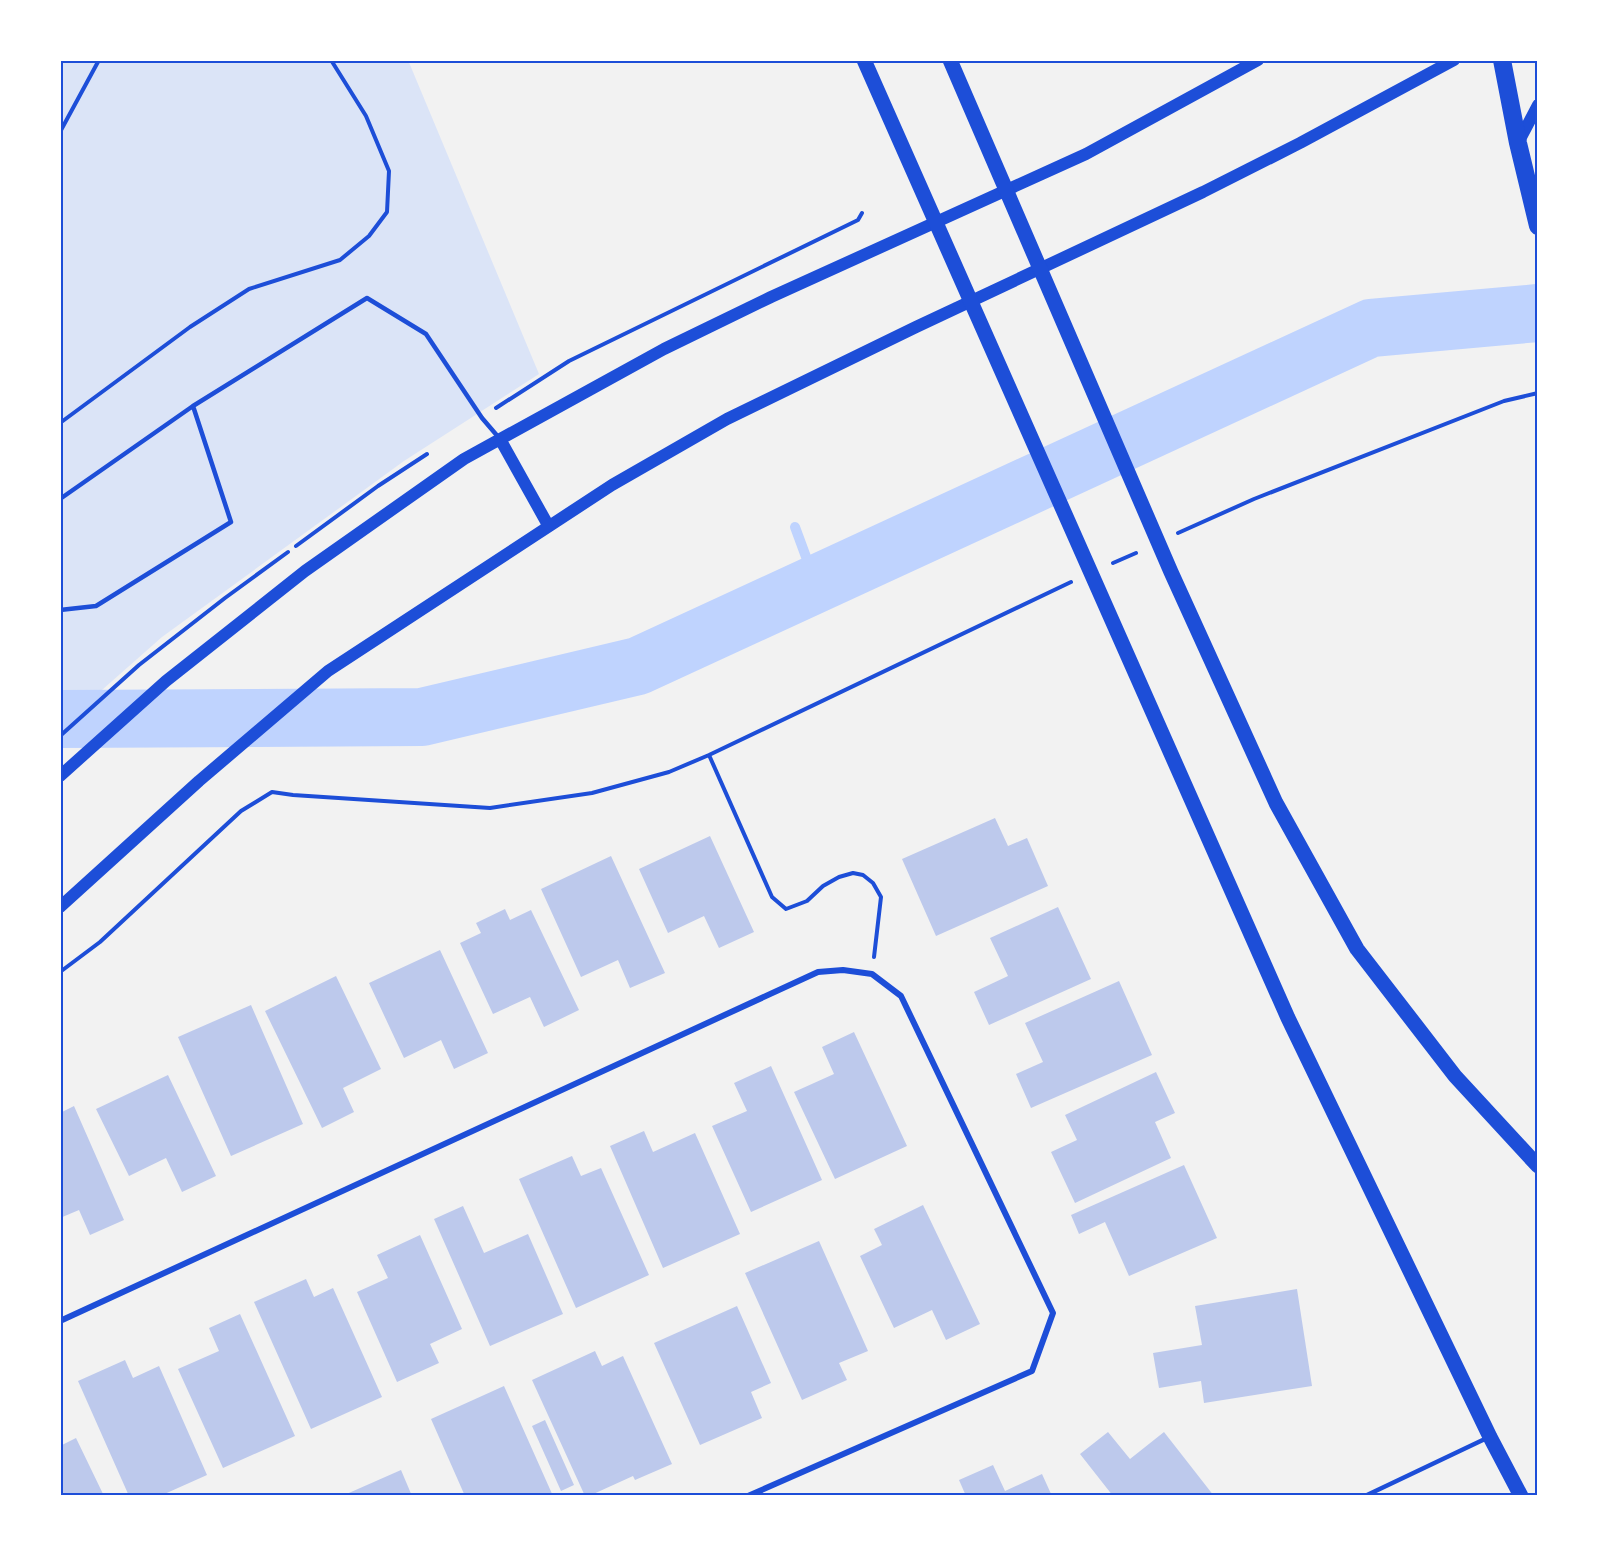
<svg xmlns="http://www.w3.org/2000/svg" width="1598" height="1556" font-family="Roboto,sans-serif">
  <style>
    .green { fill: #dbe4f7 }
    .lines { fill: none; stroke-linecap: round; stroke-linejoin: round }
    .stream { stroke: #bfd3fe; stroke-width: 10 }
    .river { stroke: #bfd3fe; stroke-width: 58 }
    .building { fill: #bdc9ec }
    .path { stroke: #1d4ed8; stroke-width: 4 }
    .service { stroke: #1d4ed8; stroke-width: 4.5 }
    .minor { stroke: #1d4ed8; stroke-width: 6 }
    .secondary { stroke: #1d4ed8; stroke-width: 12 }
    .primary { stroke: #1d4ed8; stroke-width: 15 }
    .motorway { stroke: #1d4ed8; stroke-width: 18 }
    .neatline { fill: none; stroke: #1d4ed8; stroke-width: 2 }
  </style>
  <rect width="100%" height="100%" fill="#f2f2f2"/>
  <!-- green -->
  <path class="green" d="M 60,60 L 408,60 L 539,374 L 404,461 L 162,637 L 60,727 Z"/>
  <g class="lines">
    <!-- stream -->
    <path class="stream" d="M 795,527 L 816,584"/>
    <!-- river -->
    <path class="river" d="M 60,719 L 422,717 L 638,666 L 1371,328 L 1538,313"/>
  </g>
  <!-- building -->
  <path class="building" d="M 995,818 L 1008,846 L 1027,838 L 1048,886 L 936,936 L 902,859 Z
    M 710,836 L 754,932 L 719,948 L 704,916 L 668,933 L 639,869 Z
    M 611,856 L 665,973 L 630,988 L 618,960 L 581,977 L 541,889 Z
    M 1058,907 L 1091,979 L 989,1025 L 974,992 L 1008,976 L 990,938 Z
    M 505,909 L 510,920 L 531,910 L 579,1010 L 544,1027 L 530,997 L 493,1014 L 460,943 L 481,933 L 476,923 Z
    M 440,950 L 488,1053 L 454,1069 L 441,1040 L 404,1058 L 369,983 Z
    M 336,976 L 381,1069 L 343,1088 L 354,1112 L 322,1128 L 265,1011 Z
    M 1119,981 L 1152,1055 L 1031,1108 L 1016,1074 L 1043,1062 L 1025,1023 Z
    M 251,1005 L 303,1124 L 231,1156 L 178,1037 Z
    M 854,1032 L 907,1146 L 835,1179 L 794,1092 L 834,1074 L 822,1047 Z
    M 771,1066 L 822,1180 L 751,1212 L 712,1126 L 747,1111 L 734,1083 Z
    M 1156,1072 L 1175,1113 L 1155,1122 L 1171,1158 L 1075,1203 L 1051,1152 L 1077,1140 L 1065,1115 Z
    M 168,1075 L 216,1176 L 182,1192 L 166,1158 L 129,1176 L 96,1109 Z
    M 74,1106 L 124,1220 L 90,1235 L 79,1210 L 60,1218 L 60,1113 Z
    M 644,1131 L 653,1152 L 695,1133 L 740,1234 L 663,1268 L 610,1146 Z
    M 572,1156 L 581,1176 L 601,1168 L 649,1275 L 576,1308 L 519,1179 Z
    M 1184,1165 L 1217,1238 L 1129,1276 L 1105,1222 L 1079,1234 L 1071,1215 Z
    M 923,1205 L 980,1324 L 946,1340 L 932,1310 L 894,1328 L 860,1256 L 882,1245 L 874,1229 Z
    M 463,1206 L 484,1253 L 528,1234 L 563,1314 L 490,1346 L 434,1219 Z
    M 420,1235 L 462,1329 L 430,1344 L 439,1363 L 397,1382 L 357,1292 L 388,1278 L 377,1255 Z
    M 819,1241 L 868,1351 L 839,1363 L 847,1380 L 802,1400 L 745,1273 Z
    M 306,1279 L 314,1297 L 333,1288 L 382,1397 L 311,1429 L 254,1302 Z
    M 1297,1289 L 1312,1386 L 1204,1403 L 1201,1381 L 1159,1388 L 1153,1353 L 1202,1345 L 1195,1306 Z
    M 737,1306 L 771,1383 L 751,1392 L 762,1418 L 700,1445 L 654,1343 Z
    M 240,1314 L 295,1436 L 223,1468 L 178,1369 L 219,1351 L 209,1328 Z
    M 595,1351 L 602,1366 L 623,1356 L 672,1464 L 635,1480 L 633,1476 L 589,1496 L 585,1496 L 532,1380 Z
    M 125,1360 L 133,1378 L 159,1366 L 207,1475 L 160,1496 L 129,1496 L 78,1381 Z
    M 504,1386 L 553,1496 L 465,1496 L 431,1419 Z
    M 545,1420 L 574,1485 L 561,1491 L 532,1426 Z
    M 1108,1432 L 1130,1459 L 1164,1432 L 1214,1496 L 1113,1496 L 1080,1454 Z
    M 76,1438 L 104,1496 L 60,1496 L 60,1446 Z
    M 993,1465 L 1005,1491 L 1042,1474 L 1052,1496 L 966,1496 L 959,1480 Z
    M 401,1470 L 412,1496 L 342,1496 Z"/>
  <g class="lines">
    <!-- path -->
    <path class="path" d="M 60,132 L 99,60
      M 496,408 L 569,361 L 858,220 L 862,213
      M 60,423 L 190,327 L 249,289 L 340,260 L 369,236 L 387,212 L 389,171 L 366,116 L 331,60
      M 1178,533 L 1254,499 L 1504,401 L 1538,393
      M 296,546 L 378,486 L 427,454
      M 1113,563 L 1136,553
      M 60,736 L 139,665 L 225,598 L 288,552
      M 709,755 L 772,897 L 786,909 L 807,901 L 823,886 L 839,877 L 853,873 L 863,875 L 873,883 L 881,897 L 874,957
      M 60,972 L 100,942 L 241,811 L 272,792 L 293,795 L 490,808 L 592,793 L 669,772 L 709,755 L 1071,582"/>
    <!-- service -->
    <path class="service" d="M 60,499 L 193,406 L 367,298 L 426,334 L 482,418 L 500,439
      M 60,610 L 96,606 L 231,522 L 193,406
      M 1365,1496 L 1487,1438"/>
    <!-- minor -->
    <path class="minor" d="M 60,1321 L 818,972 L 843,970 L 872,974 L 901,996 L 1053,1313 L 1032,1371 L 748,1496"/>
    <!-- secondary -->
    <path class="secondary" d="M 1518,143 L 1538,105
      M 500,439 L 548,525
      M 60,776 L 166,681 L 305,571 L 464,459 L 664,349 L 771,297 L 1086,154 L 1258,60
      M 60,907 L 199,781 L 328,671 L 612,485 L 727,419 L 916,327 L 1203,192 L 1300,143 L 1454,60"/>
    <!-- primary -->
    <path class="primary" d="M 864,60 L 1288,1018 L 1490,1437 L 1521,1496
      M 950,60 L 1171,572 L 1276,803 L 1357,949 L 1455,1076 L 1538,1166"/>
    <!-- motorway -->
    <path class="motorway" d="M 1502,60 L 1518,143 L 1538,226"/>
  </g>
  <!-- border -->
  <rect width="1598" height="1556" fill="none" stroke="#ffffff" stroke-width="123"/>
  <rect x="62" y="62" width="1474" height="1432" class="neatline"/>
</svg>
